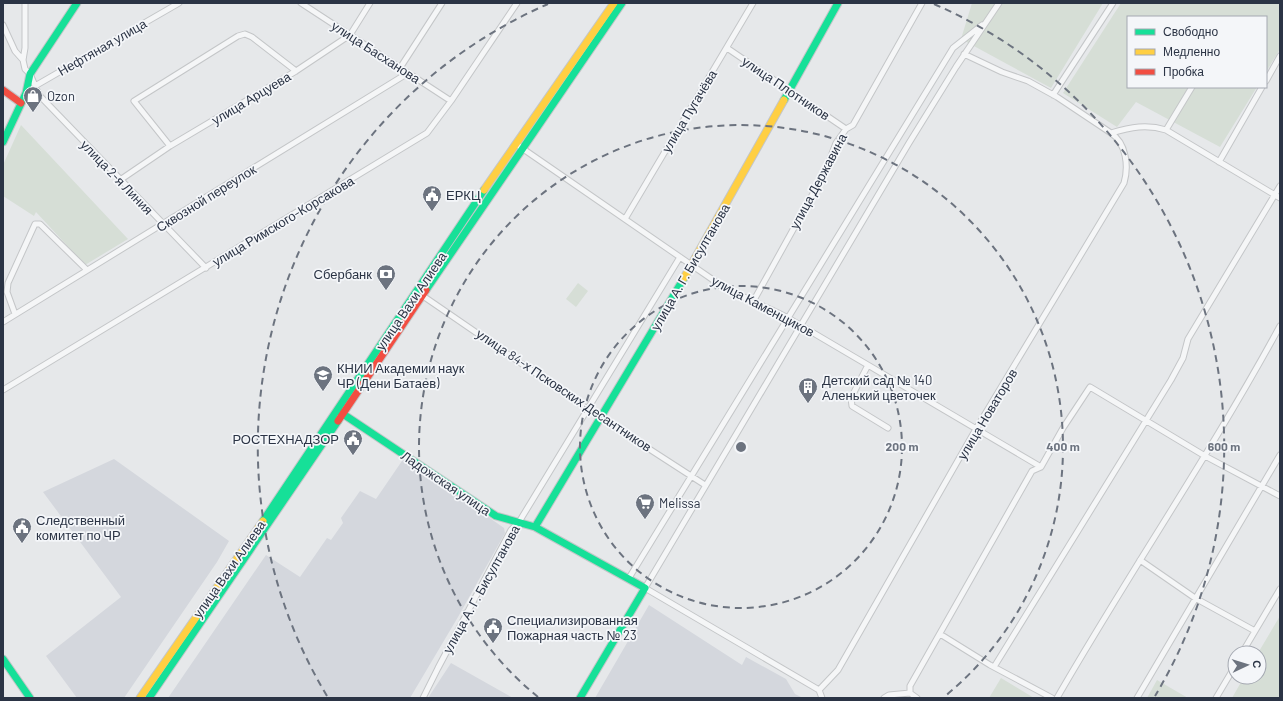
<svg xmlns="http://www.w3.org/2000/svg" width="1283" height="701" font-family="Barlow,sans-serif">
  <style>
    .built { fill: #d4d7dd }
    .green { fill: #d6ded6 }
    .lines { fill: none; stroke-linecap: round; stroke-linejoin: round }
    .street-casing { stroke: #c4c6c8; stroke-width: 7 }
    .fast-casing { stroke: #c4c6c8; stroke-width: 9 }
    .slow-casing { stroke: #c4c6c8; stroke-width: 9 }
    .jam-casing { stroke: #c4c6c8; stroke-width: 9 }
    .street { stroke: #f5f6f7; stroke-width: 5 }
    .fast { stroke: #16e098; stroke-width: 7 }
    .slow { stroke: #ffcf43; stroke-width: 7 }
    .jam { stroke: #f24e42; stroke-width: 7 }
    .ring { fill: none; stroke: #6c737f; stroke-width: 2; stroke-dasharray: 7 5 }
    .labels { text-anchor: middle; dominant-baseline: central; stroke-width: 3.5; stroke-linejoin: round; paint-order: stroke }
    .street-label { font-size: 13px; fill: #2b3445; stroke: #f4f6f9 }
    .poi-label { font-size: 13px; fill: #2b3445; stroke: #f4f6f9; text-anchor: start }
    .centre { fill: #6c737f; stroke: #f4f6f9; stroke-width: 2 }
    .ring-label { font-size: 12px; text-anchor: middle; font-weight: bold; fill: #6c737f; stroke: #f4f6f9; stroke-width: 3.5; stroke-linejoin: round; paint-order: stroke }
  </style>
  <rect width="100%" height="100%" fill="#e6e8ea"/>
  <!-- built -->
  <path class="built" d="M 404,458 L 504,528 L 505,533 L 458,617 L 410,698 L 168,698 L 266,555 L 300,577 L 327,538 L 331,540 L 343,523 L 341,518 L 360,491 L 376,499 Z
    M 114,459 L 229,541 L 217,562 L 124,698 L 77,698 L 46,656 L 121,597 L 43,492 Z
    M 649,605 L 742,665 L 746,657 L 786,679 L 795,694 L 803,698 L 595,698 Z
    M 451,663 L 513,698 L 428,698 Z"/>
  <!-- green -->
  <path class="green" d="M 972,3 L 1103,3 L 1051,88 L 961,39 Z
    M 1121,3 L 1280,3 L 1280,49 L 1266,72 L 1266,17 L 1128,17 L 1128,87 L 1257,87 L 1220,147 L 1136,102 L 1117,127 L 1063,93 Z
    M 21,125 L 128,239 L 85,265 L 36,212 L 34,216 L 3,196 L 3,165 Z
    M 578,283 L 588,291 L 576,307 L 566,299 Z
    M 1280,616 L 1280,698 L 1232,698 L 1244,677 L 1259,677 L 1258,653 Z
    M 1001,678 L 1034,698 L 989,698 Z
    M 1157,680 L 1188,698 L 1147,698 Z"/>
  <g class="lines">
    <defs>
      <path id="street" d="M 25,3 L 25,48 L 23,60 L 25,69 L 30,74 L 39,95
        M 301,3 L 451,101
        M 3,25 L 15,51 L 23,60
        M 727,48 L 846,129
        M 964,54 L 1002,72 L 1028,81 L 1057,97 L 1111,133 C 1131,127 1147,124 1166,130 L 1280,198
        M 400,68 L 442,3
        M 1266,81 L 1280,56
        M 26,93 L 39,95 L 206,268
        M 26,93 L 35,86 L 179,3
        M 1053,95 L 1113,3
        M 1166,130 L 1192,87
        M 516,144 L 719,284 C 741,297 765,306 788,318 L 1041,467
        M 170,146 L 134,101 L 238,36 L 245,34 L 252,37 L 296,71
        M 1219,162 L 1262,87
        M 120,180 L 170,146 L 296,71 L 350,35 L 370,3
        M 625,219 L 753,3
        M 423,296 L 589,410 L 705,485
        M 754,300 L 825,172 L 836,143 L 846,129 L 853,125 L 922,3
        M 15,314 L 7,292 L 8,283 L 35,224 L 40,224 L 87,270
        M 3,322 L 408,73
        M 868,365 L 851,398 L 852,406 L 888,428
        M 3,390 L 427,133 L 451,101 L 517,3
        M 1140,560 L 1195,598 L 1255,631
        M 629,578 L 953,48 L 982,25
        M 940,634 L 990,665 L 1052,698
        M 1242,653 L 1280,589
        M 994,667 L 1171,380 L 1183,358 L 1188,339 L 1280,186
        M 819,690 L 838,670 L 976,429 L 1124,183 C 1129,166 1126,143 1111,133
        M 910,693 L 910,686 L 1032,471 L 1041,467 L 1063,428 L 1090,387 L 1205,456 L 1280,496
        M 423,698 L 438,668 L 511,530 L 519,522 L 680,257
        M 822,698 L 819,690 L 645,588 L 909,143 L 956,67 L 999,3
        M 884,698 L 889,695 L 910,693 L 917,698
        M 1057,698 C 1129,573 1211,453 1280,326
        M 1137,698 L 1280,455
        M 1216,698 L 1235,666"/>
      <path id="fast" d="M 784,100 L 838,3
        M 3,142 L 26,93 L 30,74 L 77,3
        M 426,290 L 622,3
        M 340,412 L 496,516 L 535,527 L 645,588 L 580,698
        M 263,521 L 484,190
        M 535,527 L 684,278
        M 3,659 L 30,698
        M 149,698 L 338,421"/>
      <path id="slow" d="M 484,190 L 614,3
        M 684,278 L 784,100
        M 140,698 L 263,521"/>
      <path id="jam" d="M 3,90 L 21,103
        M 338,421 L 426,290"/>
    </defs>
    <!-- street casing -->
    <use href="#street" class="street-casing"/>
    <!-- fast casing -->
    <use href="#fast" class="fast-casing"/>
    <!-- slow casing -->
    <use href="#slow" class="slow-casing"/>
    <!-- jam casing -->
    <use href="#jam" class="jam-casing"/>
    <!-- street -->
    <use href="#street" class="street"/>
    <!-- fast -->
    <use href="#fast" class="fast"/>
    <!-- slow -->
    <use href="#slow" class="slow"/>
    <!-- jam -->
    <use href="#jam" class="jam"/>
  </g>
  <!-- distance rings -->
  <g class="ring">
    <circle cx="741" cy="447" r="161"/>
    <path d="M538 697A322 322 0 1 1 944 697"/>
    <path d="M327 696A483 483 0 0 1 548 4M934 4A483 483 0 0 1 1155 696"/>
  </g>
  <!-- icons -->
  <defs>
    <symbol id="shop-pin" viewBox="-11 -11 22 30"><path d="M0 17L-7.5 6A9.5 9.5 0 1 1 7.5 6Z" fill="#6c737f" stroke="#f4f6f9"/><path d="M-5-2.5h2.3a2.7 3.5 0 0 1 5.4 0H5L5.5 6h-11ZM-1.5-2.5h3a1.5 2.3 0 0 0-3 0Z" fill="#fff"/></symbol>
    <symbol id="civic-pin" viewBox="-11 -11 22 30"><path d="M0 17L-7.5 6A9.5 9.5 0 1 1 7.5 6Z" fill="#6c737f" stroke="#f4f6f9"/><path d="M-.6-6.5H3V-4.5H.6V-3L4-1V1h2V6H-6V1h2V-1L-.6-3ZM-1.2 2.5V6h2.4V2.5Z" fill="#fff"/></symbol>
    <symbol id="bank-pin" viewBox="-11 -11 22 30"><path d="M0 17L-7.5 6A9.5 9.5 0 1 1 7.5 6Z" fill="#6c737f" stroke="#f4f6f9"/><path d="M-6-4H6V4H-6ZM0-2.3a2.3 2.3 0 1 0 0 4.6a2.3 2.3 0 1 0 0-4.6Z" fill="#fff"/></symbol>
    <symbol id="university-pin" viewBox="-11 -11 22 30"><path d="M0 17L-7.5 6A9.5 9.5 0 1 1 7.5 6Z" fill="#6c737f" stroke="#f4f6f9"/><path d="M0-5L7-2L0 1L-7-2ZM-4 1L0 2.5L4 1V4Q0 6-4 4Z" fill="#fff"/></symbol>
    <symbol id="building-pin" viewBox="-11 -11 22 30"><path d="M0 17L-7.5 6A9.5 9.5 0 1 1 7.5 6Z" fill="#6c737f" stroke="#f4f6f9"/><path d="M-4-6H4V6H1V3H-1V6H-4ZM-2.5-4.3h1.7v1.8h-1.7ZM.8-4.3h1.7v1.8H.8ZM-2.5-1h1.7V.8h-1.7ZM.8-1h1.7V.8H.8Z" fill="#fff"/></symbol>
    <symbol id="supermarket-pin" viewBox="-11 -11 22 30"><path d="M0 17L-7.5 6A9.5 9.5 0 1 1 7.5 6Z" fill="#6c737f" stroke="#f4f6f9"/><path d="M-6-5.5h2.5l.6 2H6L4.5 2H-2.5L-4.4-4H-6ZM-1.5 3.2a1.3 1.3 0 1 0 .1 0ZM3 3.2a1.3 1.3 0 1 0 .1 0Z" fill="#fff"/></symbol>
  </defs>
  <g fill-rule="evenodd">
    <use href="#shop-pin" x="22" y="85" width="22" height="30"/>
    <use href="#civic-pin" x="421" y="184" width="22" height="30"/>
    <use href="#bank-pin" x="375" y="263" width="22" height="30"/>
    <use href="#university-pin" x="312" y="364" width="22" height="30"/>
    <use href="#building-pin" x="797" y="376" width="22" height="30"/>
    <use href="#civic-pin" x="342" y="428" width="22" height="30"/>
    <use href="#supermarket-pin" x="634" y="492" width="22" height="30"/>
    <use href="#civic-pin" x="11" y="516" width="22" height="30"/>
    <use href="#civic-pin" x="482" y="616" width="22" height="30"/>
  </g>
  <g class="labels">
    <!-- street labels -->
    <g class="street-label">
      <text transform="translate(102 47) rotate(-30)">Нефтяная улица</text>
      <text transform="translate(376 52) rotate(33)">улица Басханова</text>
      <text transform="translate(786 88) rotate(34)">улица Плотников</text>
      <text transform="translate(251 98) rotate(-31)">улица Арцуева</text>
      <text transform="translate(689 111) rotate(-59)">улица Пугачёва</text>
      <text transform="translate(117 177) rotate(46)">улица 2-я Линия</text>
      <text transform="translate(818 181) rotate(-62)">улица Державина</text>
      <text transform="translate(206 198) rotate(-32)">Сквозной переулок</text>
      <text transform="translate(283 221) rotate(-31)">улица Римского-Корсакова</text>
      <text transform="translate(690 267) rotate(-60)">улица А. Г. Бисултанова</text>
      <text transform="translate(411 301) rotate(-56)">улица Вахи Алиева</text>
      <text transform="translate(763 306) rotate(28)">улица Каменщиков</text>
      <text transform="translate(564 390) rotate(34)">улица 84-х Псковских Десантников</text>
      <text transform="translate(987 414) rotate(-59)">улица Новаторов</text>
      <text transform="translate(446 483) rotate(34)">Ладожская улица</text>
      <text transform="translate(229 569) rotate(-55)">улица Вахи Алиева</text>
      <text transform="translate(481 589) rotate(-61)">улица А. Г. Бисултанова</text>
    </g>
    <!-- poi labels -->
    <g class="poi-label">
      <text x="47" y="96">Ozon</text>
      <text x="446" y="195">ЕРКЦ</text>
      <text x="372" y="274" text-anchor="end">Сбербанк</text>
      <text x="337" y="368">КНИИ Академии наук<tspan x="337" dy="15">ЧР (Дени Батаев)</tspan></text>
      <text x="822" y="380">Детский сад № 140<tspan x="822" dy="15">Аленький цветочек</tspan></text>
      <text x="339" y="439" text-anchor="end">РОСТЕХНАДЗОР</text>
      <text x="659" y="503">Melissa</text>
      <text x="36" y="520">Следственный<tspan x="36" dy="15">комитет по ЧР</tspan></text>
      <text x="507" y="620">Специализированная<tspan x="507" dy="15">Пожарная часть № 23</tspan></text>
    </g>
  </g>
  <circle cx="741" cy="447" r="6" class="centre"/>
  <g class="ring-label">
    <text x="902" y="451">200 m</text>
    <text x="1063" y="451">400 m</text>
    <text x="1224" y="451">600 m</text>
  </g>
  <!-- border -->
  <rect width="1283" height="701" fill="none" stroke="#2b3445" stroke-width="8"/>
  <!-- legend -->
  <rect x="1127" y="16" width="140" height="72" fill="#f4f6f9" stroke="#a4a8b1"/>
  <rect x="1135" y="29" width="20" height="6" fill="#16e098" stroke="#a4a8b1"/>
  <text x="1163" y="36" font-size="12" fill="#2b3445">Свободно</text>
  <rect x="1135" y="49" width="20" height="6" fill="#ffcf43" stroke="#a4a8b1"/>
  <text x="1163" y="56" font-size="12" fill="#2b3445">Медленно</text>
  <rect x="1135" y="69" width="20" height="6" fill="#f24e42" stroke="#a4a8b1"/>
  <text x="1163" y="76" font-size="12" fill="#2b3445">Пробка</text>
  <!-- north arrow -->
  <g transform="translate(1247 665) rotate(86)"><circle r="19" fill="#f4f6f9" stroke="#a4a8b1"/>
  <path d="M0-3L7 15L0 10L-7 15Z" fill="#6c737f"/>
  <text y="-6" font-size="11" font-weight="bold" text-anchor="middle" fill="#2b3445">С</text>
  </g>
</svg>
